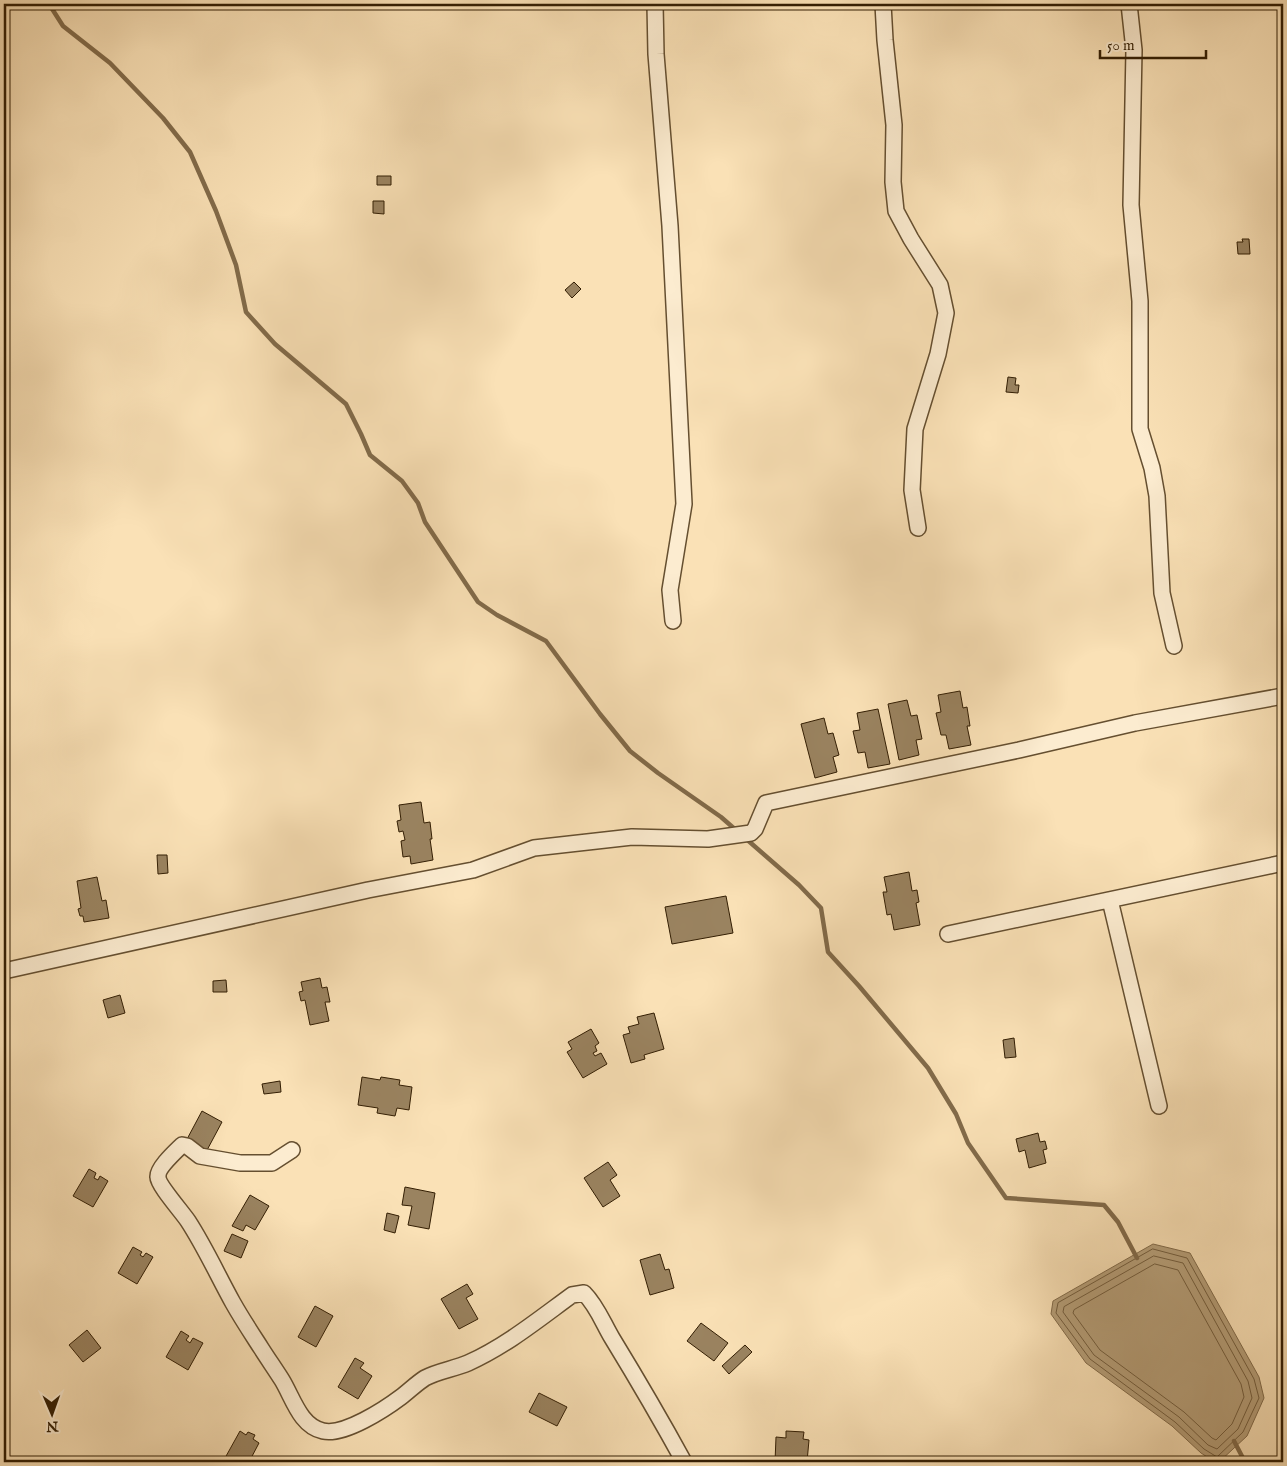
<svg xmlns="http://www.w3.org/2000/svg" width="1287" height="1466" font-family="'IM FELL English',serif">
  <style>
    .water { fill: #b69f79; stroke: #826b4a }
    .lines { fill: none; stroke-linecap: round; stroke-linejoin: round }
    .shore { stroke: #745e3e; stroke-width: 1 }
    .stream { stroke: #826b4a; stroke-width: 4.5 }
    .building { fill: #9a8360; stroke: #331e03 }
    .minor-casing { stroke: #654f30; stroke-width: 18 }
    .minor { stroke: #fcecd0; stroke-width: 15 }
  </style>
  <rect width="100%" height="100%" fill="#fae1b6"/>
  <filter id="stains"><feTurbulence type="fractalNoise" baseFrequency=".004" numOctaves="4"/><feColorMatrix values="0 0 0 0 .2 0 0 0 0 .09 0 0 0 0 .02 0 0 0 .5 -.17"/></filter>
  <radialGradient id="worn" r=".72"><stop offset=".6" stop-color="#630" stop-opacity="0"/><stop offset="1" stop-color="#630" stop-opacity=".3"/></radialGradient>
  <!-- water -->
  <path class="water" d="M 1153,1244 L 1190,1253 L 1259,1377 L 1264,1398 L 1247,1436 L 1219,1462 L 1215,1462 L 1201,1453 L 1172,1426 L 1086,1363 L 1051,1314 L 1053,1301 Z"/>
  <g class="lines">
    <!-- shore -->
    <path class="shore" d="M 1153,1249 L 1187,1258 L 1254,1379 L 1259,1398 L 1243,1432 L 1217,1457 L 1204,1449 L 1175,1422 L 1090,1359 L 1056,1313 L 1058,1303 Z
      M 1154,1256 L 1183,1263 L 1248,1381 L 1252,1398 L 1238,1429 L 1217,1449 L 1208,1445 L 1179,1417 L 1094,1355 L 1063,1312 L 1064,1307 Z
      M 1155,1264 L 1178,1270 L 1241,1384 L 1244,1397 L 1232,1424 L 1216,1440 L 1212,1438 L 1184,1412 L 1100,1350 L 1073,1313 L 1074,1310 Z"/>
    <!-- stream -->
    <path class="stream" d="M 49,4 L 63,26 L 110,63 L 163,118 L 190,152 L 216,211 L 236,265 L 246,312 L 275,344 L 346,404 L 361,434 L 370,455 L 402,481 L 418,503 L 425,522 L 478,602 L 497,615 L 546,641 L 600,714 L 630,751 L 658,773 L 721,817 L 737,831
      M 744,837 L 799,885 L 821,908 L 828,952 L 859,986 L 928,1068 L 956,1114 L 968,1143 L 1006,1198 L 1104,1205 L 1118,1222 L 1137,1258
      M 1234,1441 L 1245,1462"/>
  </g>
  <!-- building -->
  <path class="building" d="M 377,176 L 391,176 L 391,185 L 377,185 Z
    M 373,201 L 384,201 L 384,214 L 373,213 Z
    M 1242,239 L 1249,239 L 1250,254 L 1238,254 L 1237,242 L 1243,242 Z
    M 574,282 L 581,289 L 572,298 L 565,290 Z
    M 1008,377 L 1016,378 L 1015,385 L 1019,385 L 1018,393 L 1006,392 Z
    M 960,691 L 963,708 L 967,707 L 970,726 L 967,726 L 971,745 L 949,749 L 946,735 L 941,735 L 936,713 L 941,712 L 938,695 Z
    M 907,700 L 911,716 L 917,715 L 922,739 L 916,740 L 919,755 L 899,760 L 888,704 Z
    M 878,709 L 890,764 L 868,768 L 865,752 L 858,753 L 853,731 L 860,730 L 857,713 Z
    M 824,718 L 828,734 L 833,733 L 839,755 L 833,757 L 837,772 L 815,778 L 801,724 Z
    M 421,802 L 424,823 L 430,822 L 432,839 L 430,839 L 433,860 L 411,864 L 410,856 L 403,857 L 401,841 L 405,840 L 403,831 L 399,832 L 397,821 L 401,820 L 399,805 Z
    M 157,855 L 167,855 L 168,873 L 158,874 Z
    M 909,872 L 912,891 L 917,890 L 919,902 L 916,903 L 920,925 L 894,930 L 891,914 L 887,915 L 883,892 L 887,892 L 884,877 Z
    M 97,877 L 102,901 L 106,900 L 109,918 L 84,922 L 83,916 L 80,916 L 78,909 L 81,908 L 77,881 Z
    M 726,896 L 733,933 L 672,944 L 665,907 Z
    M 320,978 L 322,988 L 327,987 L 330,1002 L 325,1002 L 329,1021 L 310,1025 L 305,1000 L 301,1001 L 299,992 L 303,991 L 301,982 Z
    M 226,980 L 227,992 L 213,992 L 213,981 Z
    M 120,995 L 125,1013 L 108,1018 L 103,1000 Z
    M 654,1013 L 664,1049 L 644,1055 L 645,1059 L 631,1063 L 623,1035 L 630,1033 L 628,1027 L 639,1024 L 637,1017 Z
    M 591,1029 L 599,1043 L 595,1046 L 597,1051 L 593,1053 L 595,1056 L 601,1053 L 607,1064 L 583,1078 L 567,1052 L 572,1049 L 568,1042 Z
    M 1014,1038 L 1016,1057 L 1005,1058 L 1003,1040 Z
    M 362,1077 L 380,1080 L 381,1077 L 400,1080 L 399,1085 L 412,1087 L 409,1110 L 397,1108 L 395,1116 L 377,1113 L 378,1108 L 358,1105 Z
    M 280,1081 L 281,1092 L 264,1094 L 262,1084 Z
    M 202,1111 L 222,1122 L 206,1152 L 186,1141 Z
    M 1038,1133 L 1040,1142 L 1045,1141 L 1047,1149 L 1043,1150 L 1046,1163 L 1029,1168 L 1025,1150 L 1019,1152 L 1016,1139 Z
    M 608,1162 L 617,1175 L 610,1180 L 620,1196 L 603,1207 L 584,1178 Z
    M 89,1169 L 96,1173 L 94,1178 L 98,1180 L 100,1176 L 108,1181 L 93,1207 L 73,1196 Z
    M 405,1187 L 435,1193 L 429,1229 L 408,1225 L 412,1206 L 402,1205 Z
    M 250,1195 L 269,1206 L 255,1230 L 246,1225 L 243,1231 L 232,1226 Z
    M 387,1213 L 399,1216 L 395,1233 L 384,1230 Z
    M 232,1234 L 248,1241 L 241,1258 L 224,1251 Z
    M 133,1247 L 142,1252 L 140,1255 L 143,1257 L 146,1253 L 153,1257 L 137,1284 L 118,1273 Z
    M 660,1254 L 665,1270 L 669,1269 L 674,1288 L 650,1295 L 640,1260 Z
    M 467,1284 L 473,1294 L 466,1298 L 478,1319 L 459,1329 L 441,1299 Z
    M 315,1306 L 333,1316 L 316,1347 L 298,1337 Z
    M 701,1323 L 728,1343 L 714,1361 L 687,1341 Z
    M 87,1330 L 101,1348 L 83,1362 L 69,1345 Z
    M 181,1331 L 189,1336 L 186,1340 L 190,1343 L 193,1338 L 203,1343 L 188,1370 L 166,1357 Z
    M 745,1345 L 752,1352 L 729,1374 L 722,1366 Z
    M 355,1358 L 364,1363 L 360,1368 L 372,1376 L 358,1399 L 338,1387 Z
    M 539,1393 L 567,1407 L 557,1426 L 529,1412 Z
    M 240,1431 L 246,1435 L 248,1432 L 255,1435 L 253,1439 L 259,1443 L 249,1462 L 233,1462 L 225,1458 Z
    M 786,1431 L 804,1432 L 803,1439 L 809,1440 L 807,1462 L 775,1462 L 776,1437 L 786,1438 Z"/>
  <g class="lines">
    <defs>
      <path id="minor" d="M 655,4 L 656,54 L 670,226 L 684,504 L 670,590 L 673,621
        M 883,4 L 885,40 L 894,125 L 893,182 L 896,211 L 911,239 L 940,285 L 946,313 L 938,354 L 915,429 L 912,490 L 918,528
        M 1129,4 L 1134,50 L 1131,205 L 1140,301 L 1140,429 L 1152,468 L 1157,496 L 1162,593 L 1174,646
        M 1110,900 L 1159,1106
        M 948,934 L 1283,863
        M 4,971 L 368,890 L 473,870 L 534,848 L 632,837 L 708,839 L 751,833 L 755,829 L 766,803 L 1019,750 L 1135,723 L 1283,696
        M 292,1150 L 272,1163 L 240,1163 L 200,1156 L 187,1146 L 182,1145 C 176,1151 157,1168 158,1177 C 158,1185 182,1212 188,1221 C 205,1247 218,1276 233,1303 C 242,1319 252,1334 261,1348 C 268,1359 275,1369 282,1380 C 293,1398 300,1426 323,1431 C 344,1436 385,1409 401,1397 C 409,1391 417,1383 425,1378 C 438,1371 454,1369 468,1363 C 506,1346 539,1319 572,1295 L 584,1293 C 597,1306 603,1323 612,1338 C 637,1379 661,1420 684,1462"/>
    </defs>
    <!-- minor casing -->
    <use href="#minor" class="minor-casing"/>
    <!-- minor -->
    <use href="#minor" class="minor"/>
  </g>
  <!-- margin -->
  <rect width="1287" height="1466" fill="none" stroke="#fae1b6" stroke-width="20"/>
  <rect x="5" y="5" width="1277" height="1456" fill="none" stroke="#331e03" stroke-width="2.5"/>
  <rect x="10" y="10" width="1267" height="1446" fill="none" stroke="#331e03"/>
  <!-- north arrow -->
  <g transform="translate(52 1414) rotate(178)" stroke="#fcecd0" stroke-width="4" paint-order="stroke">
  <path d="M0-4L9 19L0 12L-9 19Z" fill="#331e03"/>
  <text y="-8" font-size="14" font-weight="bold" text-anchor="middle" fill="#331e03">N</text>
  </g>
  <!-- scale -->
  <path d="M1100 50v8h106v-8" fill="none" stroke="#331e03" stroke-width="2.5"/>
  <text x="1107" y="50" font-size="15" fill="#331e03" stroke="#fcecd0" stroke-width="4" paint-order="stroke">50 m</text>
  <rect width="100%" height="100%" filter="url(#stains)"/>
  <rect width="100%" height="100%" fill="url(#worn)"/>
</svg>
